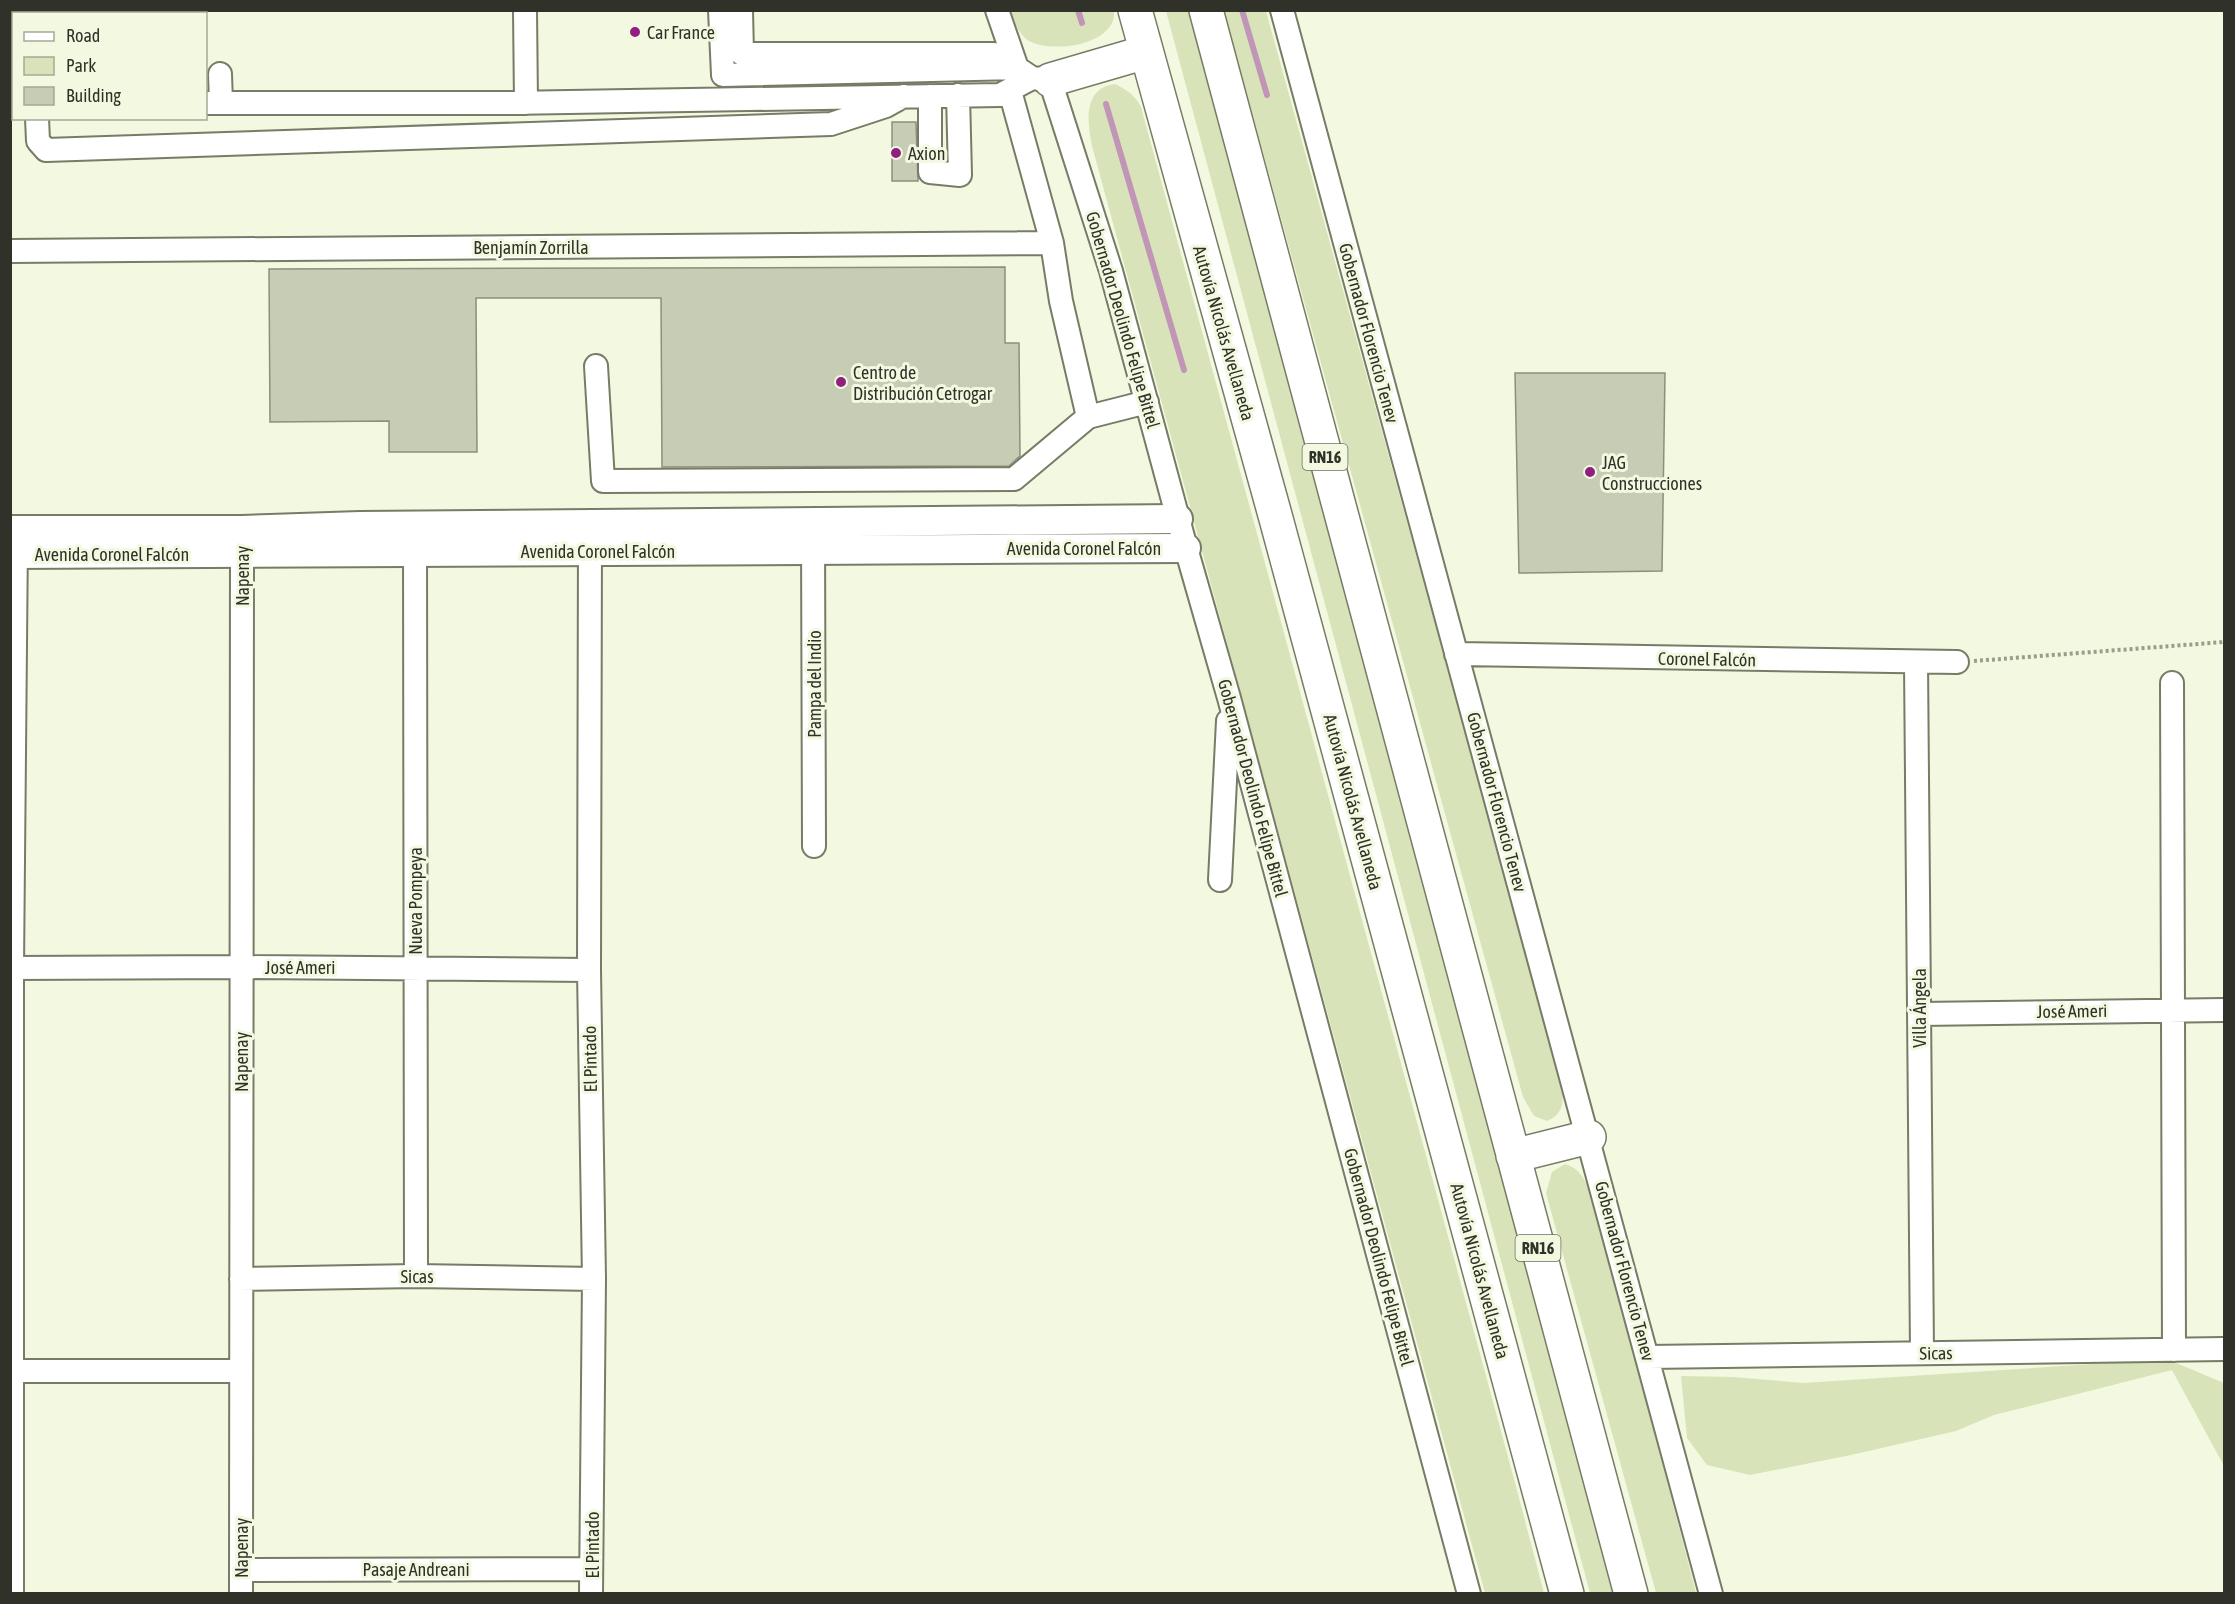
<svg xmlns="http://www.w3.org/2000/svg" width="2235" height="1604" font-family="'Asap Condensed',sans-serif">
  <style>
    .green { fill: #d9e3b9 }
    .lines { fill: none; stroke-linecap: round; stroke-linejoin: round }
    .stream { stroke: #c095b5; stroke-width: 6 }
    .building { fill: #c7cdb5; stroke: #8a9079; stroke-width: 1.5 }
    .minor-casing { stroke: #767c65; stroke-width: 26 }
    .major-casing { stroke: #767c65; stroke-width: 32 }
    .highway-casing { stroke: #767c65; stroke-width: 36 }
    .path { stroke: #999e8c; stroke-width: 4; stroke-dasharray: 3 3; stroke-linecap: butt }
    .minor { stroke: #fff; stroke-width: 22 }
    .major { stroke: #fff; stroke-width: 28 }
    .highway { stroke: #fff; stroke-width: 33 }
    .poi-dot { fill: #911f7f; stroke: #f2f9e0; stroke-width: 2 }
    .labels { text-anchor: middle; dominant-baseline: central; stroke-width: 6; stroke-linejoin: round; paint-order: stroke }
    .shield { fill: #f2f9e0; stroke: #6a6e60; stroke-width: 1.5 }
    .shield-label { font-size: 16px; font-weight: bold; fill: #303229 }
    .poi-label { font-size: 18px; fill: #303229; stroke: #f2f9e0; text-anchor: start }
    .street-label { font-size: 18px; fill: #303229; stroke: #f2f9e0 }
  </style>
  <rect width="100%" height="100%" fill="#f2f9e0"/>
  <!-- green -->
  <path class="green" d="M 1114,10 C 1118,46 1047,55 1026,39 C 1018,32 1013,20 1010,11 Z
    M 1166,11 L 1192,11 L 1614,1593 L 1590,1593 Z
    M 1224,11 L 1266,11 L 1563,1088 C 1563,1104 1563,1114 1547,1121 L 1534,1116 L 1523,1097 Z
    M 1115,84 C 1127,90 1135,95 1141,107 L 1514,1479 L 1544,1593 L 1485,1593 L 1092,146 C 1087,122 1083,88 1115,84 Z
    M 1565,1164 C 1586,1170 1590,1193 1597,1212 L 1696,1593 L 1656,1593 L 1546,1193 L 1552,1172 Z
    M 2162,1357 L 2224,1383 L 2224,1466 L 2172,1370 L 1994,1415 L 1956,1431 L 1851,1455 L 1750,1475 L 1707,1465 L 1687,1438 L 1681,1376 L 1733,1377 L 1803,1383 L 2139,1361 Z"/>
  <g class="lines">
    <!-- stream -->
    <path class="stream" d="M 1078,10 L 1082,23
      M 1242,10 L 1267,95
      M 1106,104 L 1184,370"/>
  </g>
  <!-- building -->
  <path class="building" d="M 892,122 L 916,122 L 918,181 L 892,181 Z
    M 1005,267 L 1005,343 L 1019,343 L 1020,456 L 1009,466 L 662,467 L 661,298 L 476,298 L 477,452 L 389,452 L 389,421 L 270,422 L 269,269 Z
    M 1515,373 L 1665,373 L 1662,571 L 1519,573 Z"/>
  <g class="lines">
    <defs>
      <path id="minor" d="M 525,10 L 526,103
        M 720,10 L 723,75 L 1017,68
        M 741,10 L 742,54 L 994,54
        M 997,10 L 1017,68 L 1032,78 L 1050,80 L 1111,271 L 1186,548 L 1229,698 L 1469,1594
        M 1282,10 L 1711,1594
        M 37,14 L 37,10
        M 96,14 L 96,10
        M 220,74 L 221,103
        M 1010,91 L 1052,243 L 1061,301 L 1088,417
        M 930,96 L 930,172 L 960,175 L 958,95
        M 206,103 L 509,103 L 1000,95 L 1032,78
        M 37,118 L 38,141 L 46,150 L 831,124 L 886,106 L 904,96
        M 10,251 L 1052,243
        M 596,366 L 603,481 L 1014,479 L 1088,417 L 1147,402
        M 813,533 L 814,846
        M 590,535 L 589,970 L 594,1279 L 591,1594
        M 415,536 L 416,1276
        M 1456,654 L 1957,662
        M 1916,662 L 1922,1353
        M 2172,683 L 2174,1350
        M 1220,880 L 1228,721
        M 10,968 L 241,967 L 589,970
        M 1919,1014 L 2224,1010
        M 241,1279 L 416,1276 L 594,1279
        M 1648,1357 L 2224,1349
        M 10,1371 L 240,1371
        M 241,1570 L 591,1569
        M 12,1594 L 12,968 L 16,537
        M 241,1594 L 242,536"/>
      <path id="major" d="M 10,530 L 242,530 L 360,526 L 1178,519
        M 10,554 L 1186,548"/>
      <path id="highway" d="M 1135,10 L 1275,515 L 1567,1594
        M 1206,10 L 1631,1594
        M 1050,80 L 1146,52
        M 1513,1156 L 1589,1137"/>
    </defs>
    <!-- minor casing -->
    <use href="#minor" class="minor-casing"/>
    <!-- major casing -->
    <use href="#major" class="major-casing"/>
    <!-- highway casing -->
    <use href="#highway" class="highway-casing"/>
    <!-- path -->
    <path class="path" d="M 1974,661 L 2224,642"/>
    <!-- minor -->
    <use href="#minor" class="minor"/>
    <!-- major -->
    <use href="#major" class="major"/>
    <!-- highway -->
    <use href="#highway" class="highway"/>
  </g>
  <!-- markers -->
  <g class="poi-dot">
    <circle cx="635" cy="32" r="6"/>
    <circle cx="896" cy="153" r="6"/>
    <circle cx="841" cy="382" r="6"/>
    <circle cx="1590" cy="472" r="6"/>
  </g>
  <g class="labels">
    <!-- shield labels -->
    <g class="shield">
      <rect x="1302.5" y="444" width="45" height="26" rx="4.5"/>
      <rect x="1515.5" y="1235" width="45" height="26" rx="4.5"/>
    </g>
    <g class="shield-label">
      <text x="1325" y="457">RN16</text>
      <text x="1538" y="1248">RN16</text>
    </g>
    <!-- poi labels -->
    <g class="poi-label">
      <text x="647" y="32">Car France</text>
      <text x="908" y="153">Axion</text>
      <text x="853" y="372">Centro de<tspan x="853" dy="21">Distribución Cetrogar</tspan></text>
      <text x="1602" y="462">JAG<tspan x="1602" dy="21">Construcciones</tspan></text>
    </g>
    <!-- street labels -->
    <g class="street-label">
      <text x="531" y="247">Benjamín Zorrilla</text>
      <text transform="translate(1123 320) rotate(74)">Gobernador Deolindo Felipe Bittel</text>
      <text transform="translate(1224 333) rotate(74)">Autovía Nicolás Avellaneda</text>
      <text transform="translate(1369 333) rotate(75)">Gobernador Florencio Tenev</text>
      <text x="1084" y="548">Avenida Coronel Falcón</text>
      <text x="598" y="551">Avenida Coronel Falcón</text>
      <text x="112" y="554">Avenida Coronel Falcón</text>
      <text transform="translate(242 576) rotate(-90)">Napenay</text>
      <text transform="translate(1707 659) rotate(1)">Coronel Falcón</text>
      <text transform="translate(814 684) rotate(-90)">Pampa del Indio</text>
      <text transform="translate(1253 788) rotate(75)">Gobernador Deolindo Felipe Bittel</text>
      <text transform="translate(1353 802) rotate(75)">Autovía Nicolás Avellaneda</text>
      <text transform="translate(1497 802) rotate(75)">Gobernador Florencio Tenev</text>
      <text transform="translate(415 901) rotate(-90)">Nueva Pompeya</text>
      <text x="300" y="967">José Ameri</text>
      <text transform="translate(1919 1008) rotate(-90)">Villa Ángela</text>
      <text transform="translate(2072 1011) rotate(-1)">José Ameri</text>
      <text transform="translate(590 1059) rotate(-91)">El Pintado</text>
      <text transform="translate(241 1062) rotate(-90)">Napenay</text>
      <text transform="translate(1379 1257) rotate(75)">Gobernador Deolindo Felipe Bittel</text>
      <text transform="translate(1480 1271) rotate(75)">Autovía Nicolás Avellaneda</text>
      <text transform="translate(1625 1271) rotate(75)">Gobernador Florencio Tenev</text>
      <text x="417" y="1276">Sicas</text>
      <text transform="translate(1936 1353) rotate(-1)">Sicas</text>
      <text transform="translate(592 1545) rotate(-90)">El Pintado</text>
      <text transform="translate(241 1548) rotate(-90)">Napenay</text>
      <text x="416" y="1569">Pasaje Andreani</text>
    </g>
  </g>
  <!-- border -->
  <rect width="2235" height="1604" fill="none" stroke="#303229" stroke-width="24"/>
  <!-- legend -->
  <rect x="12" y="12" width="195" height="108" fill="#f2f9e0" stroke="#a4a997" stroke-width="1.5"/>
  <rect x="24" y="32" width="30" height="9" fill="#ffffff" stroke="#a4a997" stroke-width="1.5"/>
  <text x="66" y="42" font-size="18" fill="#303229">Road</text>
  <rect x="24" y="57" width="30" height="18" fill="#d9e3b9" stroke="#a4a997" stroke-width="1.5"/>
  <text x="66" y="72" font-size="18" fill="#303229">Park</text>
  <rect x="24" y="87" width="30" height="18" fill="#c7cdb5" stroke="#a4a997" stroke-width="1.5"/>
  <text x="66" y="102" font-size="18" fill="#303229">Building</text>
</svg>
